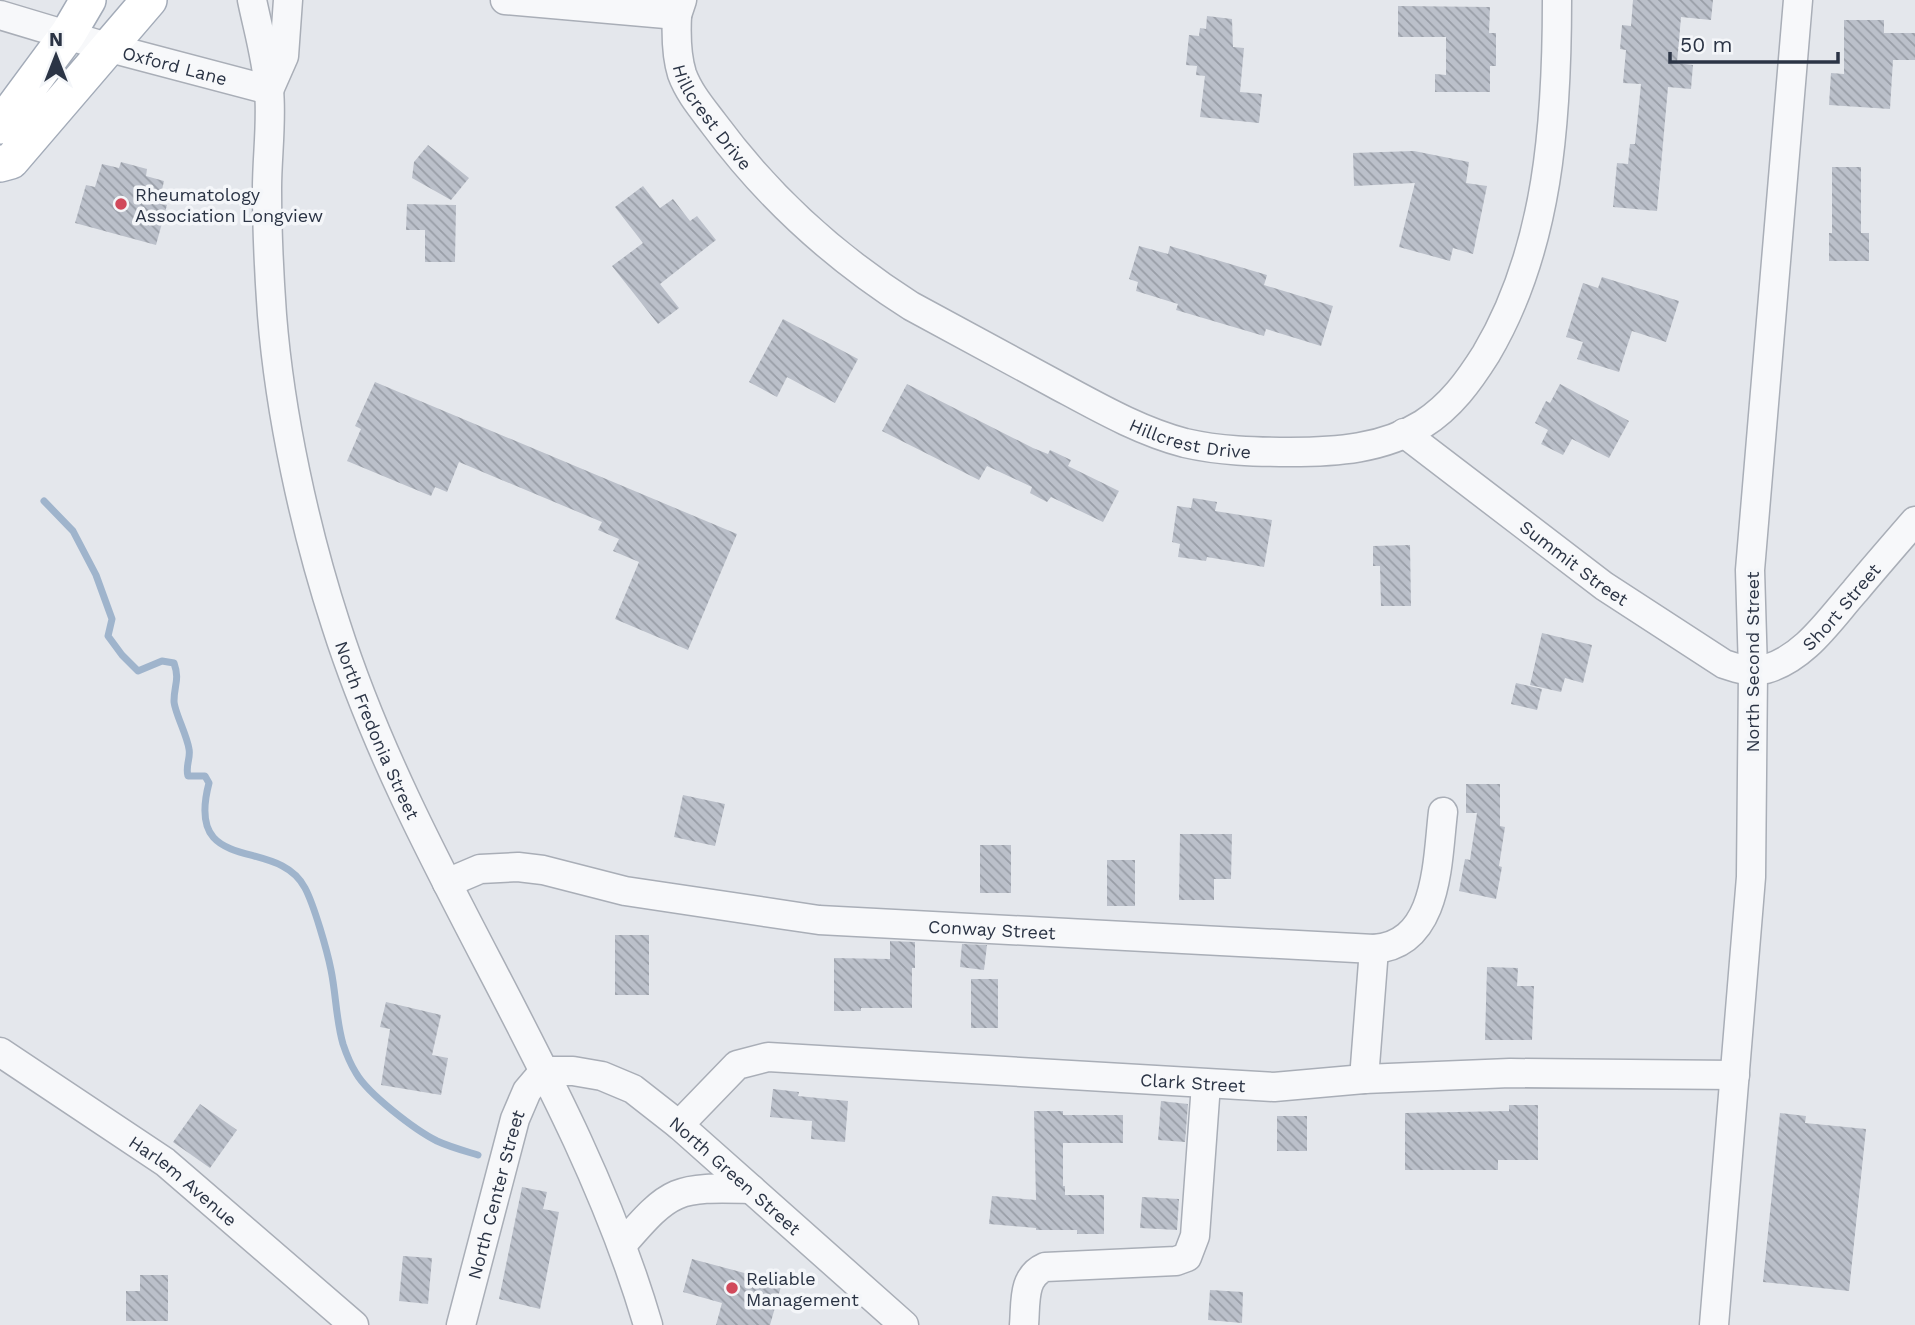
<svg xmlns="http://www.w3.org/2000/svg" width="1915" height="1325" font-family="'Work Sans',sans-serif">
  <style>
    .lines { fill: none; stroke-linecap: round; stroke-linejoin: round }
    .stream { stroke: #9fb4cc; stroke-width: 7 }
    .building { fill: url(#building-back-hatch) }
    .minor-casing { stroke: #a9aeb7; stroke-width: 31 }
    .major-casing { stroke: #a3abb8; stroke-width: 38 }
    .minor { stroke: #f7f8fa; stroke-width: 28 }
    .major { stroke: #fff; stroke-width: 35 }
    .poi-dot { fill: #d1495b; stroke: #f4f6f9; stroke-width: 2.5 }
    .labels { text-anchor: middle; dominant-baseline: central; stroke-width: 7; stroke-linejoin: round; paint-order: stroke }
    .street-label { font-size: 18px; fill: #2b3445; stroke: #f4f6f9 }
    .poi-label { font-size: 18px; fill: #2b3445; stroke: #f4f6f9; text-anchor: start }
  </style>
  <defs>
    <pattern id="building-back-hatch" width="6" height="6" patternUnits="userSpaceOnUse" patternTransform="scale(1.75)"><rect width="6" height="6" fill="#bbc0ca"/><path d="M-1 5l2 2M0 0l6 6M5-1l2 2" fill="none" stroke="#989da6"/></pattern>
  </defs>
  <rect width="100%" height="100%" fill="#e4e7ec"/>
  <g class="lines">
    <!-- stream -->
    <path class="stream" d="M 44,501 L 73,531 L 96,575 L 112,619 L 108,636 L 122,655 L 138,671 L 162,661 L 174,663 C 180,680 174,685 174,701 C 174,711 187,735 189,749 C 191,758 185,766 188,776 L 205,776 L 209,783 C 184,878 278,835 305,888 C 314,905 327,950 331,970 C 336,994 336,1020 343,1044 C 346,1053 351,1065 356,1073 C 368,1094 415,1130 437,1141 C 450,1147 465,1151 478,1155"/>
  </g>
  <!-- building -->
  <path class="building" d="M 1633,0 L 1713,0 L 1711,20 L 1681,17 L 1677,63 L 1693,65 L 1691,89 L 1668,87 L 1657,211 L 1613,207 L 1617,163 L 1628,164 L 1630,144 L 1635,144 L 1641,84 L 1623,83 L 1626,50 L 1620,49 L 1622,25 L 1631,26 Z
    M 1398,6 L 1490,7 L 1489,33 L 1496,33 L 1496,66 L 1490,66 L 1490,92 L 1435,92 L 1435,74 L 1446,75 L 1446,37 L 1398,37 Z
    M 1207,16 L 1232,19 L 1233,47 L 1244,48 L 1240,92 L 1262,94 L 1259,123 L 1200,117 L 1205,76 L 1196,75 L 1197,66 L 1186,65 L 1189,35 L 1199,36 L 1200,28 L 1206,29 Z
    M 1844,20 L 1884,20 L 1884,33 L 1915,33 L 1915,60 L 1893,60 L 1890,109 L 1829,105 L 1831,73 L 1844,74 Z
    M 428,145 L 469,178 L 451,200 L 412,178 L 414,162 Z
    M 1414,151 L 1469,162 L 1466,183 L 1487,186 L 1473,254 L 1453,248 L 1450,261 L 1399,247 L 1415,183 L 1354,186 L 1353,153 Z
    M 121,162 L 147,169 L 146,176 L 164,181 L 159,203 L 167,205 L 156,245 L 75,223 L 86,185 L 95,187 L 102,164 L 119,168 Z
    M 1832,167 L 1861,167 L 1861,233 L 1869,233 L 1869,261 L 1829,261 L 1829,233 L 1832,233 Z
    M 643,186 L 660,208 L 673,199 L 690,221 L 697,216 L 716,240 L 660,284 L 679,308 L 658,324 L 612,266 L 643,243 L 615,207 Z
    M 407,204 L 456,205 L 455,262 L 425,262 L 425,230 L 406,230 Z
    M 1139,246 L 1168,254 L 1170,246 L 1267,275 L 1264,285 L 1333,306 L 1321,346 L 1266,329 L 1264,336 L 1176,310 L 1178,304 L 1136,291 L 1138,282 L 1129,279 Z
    M 1602,277 L 1679,301 L 1666,342 L 1632,331 L 1619,372 L 1577,359 L 1583,342 L 1566,337 L 1583,283 L 1598,288 Z
    M 783,319 L 858,359 L 835,403 L 787,377 L 777,397 L 749,382 Z
    M 375,382 L 737,534 L 688,650 L 615,619 L 639,562 L 613,551 L 619,539 L 598,530 L 602,522 L 459,462 L 447,492 L 435,487 L 431,496 L 347,461 L 361,429 L 355,426 Z
    M 907,384 L 1033,448 L 1048,454 L 1050,450 L 1071,460 L 1068,466 L 1119,491 L 1103,522 L 1051,497 L 1047,502 L 1030,493 L 1032,487 L 987,466 L 979,480 L 882,431 Z
    M 1560,384 L 1629,421 L 1609,458 L 1572,439 L 1563,455 L 1541,444 L 1548,430 L 1535,423 L 1546,401 L 1550,403 Z
    M 1193,498 L 1217,502 L 1215,511 L 1272,520 L 1264,567 L 1207,557 L 1206,561 L 1178,557 L 1180,544 L 1172,542 L 1177,506 L 1191,508 Z
    M 1410,545 L 1411,606 L 1381,606 L 1380,566 L 1373,566 L 1373,546 Z
    M 1542,633 L 1592,645 L 1583,683 L 1565,678 L 1561,692 L 1530,685 Z
    M 1516,683 L 1542,689 L 1537,710 L 1511,704 Z
    M 1466,784 L 1500,784 L 1500,826 L 1505,827 L 1499,866 L 1502,867 L 1496,899 L 1459,891 L 1465,859 L 1470,860 L 1477,813 L 1466,813 Z
    M 683,795 L 725,804 L 715,846 L 674,837 Z
    M 1180,834 L 1232,834 L 1231,879 L 1214,879 L 1214,900 L 1179,900 Z
    M 980,845 L 1011,845 L 1011,893 L 980,893 Z
    M 1107,860 L 1135,860 L 1135,906 L 1107,906 Z
    M 615,935 L 649,935 L 649,995 L 615,995 Z
    M 890,941 L 915,942 L 915,968 L 912,968 L 912,1008 L 861,1008 L 861,1011 L 834,1011 L 834,958 L 890,959 Z
    M 962,944 L 987,945 L 984,970 L 960,967 Z
    M 1487,967 L 1518,968 L 1517,986 L 1534,986 L 1532,1040 L 1485,1040 Z
    M 971,979 L 998,979 L 998,1028 L 971,1028 Z
    M 386,1002 L 441,1015 L 432,1055 L 448,1058 L 441,1095 L 381,1085 L 390,1029 L 380,1027 Z
    M 773,1089 L 799,1092 L 798,1096 L 848,1101 L 845,1142 L 811,1139 L 812,1121 L 770,1117 Z
    M 1161,1101 L 1188,1104 L 1185,1142 L 1158,1140 Z
    M 200,1104 L 237,1130 L 210,1168 L 173,1142 Z
    M 1509,1105 L 1538,1105 L 1538,1160 L 1498,1160 L 1498,1170 L 1405,1170 L 1405,1113 L 1509,1111 Z
    M 1034,1111 L 1063,1111 L 1063,1115 L 1123,1115 L 1123,1143 L 1063,1143 L 1063,1186 L 1065,1186 L 1065,1195 L 1104,1195 L 1104,1234 L 1077,1234 L 1077,1230 L 1036,1230 L 1036,1228 L 989,1224 L 992,1196 L 1036,1200 Z
    M 1780,1113 L 1806,1116 L 1805,1123 L 1866,1129 L 1849,1291 L 1763,1282 Z
    M 1277,1116 L 1307,1116 L 1307,1151 L 1277,1151 Z
    M 522,1187 L 547,1192 L 543,1209 L 559,1212 L 540,1309 L 499,1299 Z
    M 1142,1197 L 1179,1199 L 1177,1230 L 1140,1228 Z
    M 403,1256 L 432,1258 L 428,1304 L 399,1301 Z
    M 692,1259 L 782,1283 L 770,1325 L 716,1325 L 722,1303 L 683,1292 Z
    M 140,1275 L 168,1275 L 168,1321 L 126,1321 L 126,1291 L 140,1291 Z
    M 1210,1290 L 1243,1292 L 1242,1323 L 1208,1320 Z"/>
  <g class="lines">
    <defs>
      <g id="minor">
        <path id="s1" d="M 252,0 C 258,29 267,60 269,90 C 272,122 267,156 267,189 C 267,231 269,273 272,315 C 280,415 305,530 336,625 C 414,870 576,1078 648,1325"/>
        <path d="M 505,0 L 677,15 L 682,0"/>
        <path id="s2" d="M 0,15 L 110,48 L 269,90"/>
        <path id="s3" d="M 677,15 C 676,35 676,55 682,74 C 689,93 702,108 714,124 C 768,197 834,257 911,306 C 959,332 1007,358 1055,384 C 1096,406 1139,431 1185,443 C 1220,451 1255,452 1290,452 C 1336,452 1383,449 1423,424 C 1451,406 1469,381 1486,354 C 1549,248 1557,120 1557,0"/>
        <path d="M 269,90 L 284,56 L 288,0"/>
        <path id="s4" d="M 1404,433 L 1604,586 L 1724,664 C 1739,669 1751,673 1766,669 C 1805,658 1830,619 1855,591 C 1875,567 1895,544 1915,521"/>
        <path id="s5" d="M 447,883 L 480,869 L 518,867 L 543,870 L 625,891 L 819,920 L 1374,949 C 1439,944 1437,861 1443,812"/>
        <path id="s6" d="M 0,1052 L 165,1162 L 354,1325"/>
        <path id="s7" d="M 544,1071 L 573,1071 L 602,1076 L 633,1089 L 679,1125 L 904,1325"/>
        <path d="M 1364,1079 L 1374,949"/>
        <path id="s8" d="M 679,1125 L 737,1065 L 768,1057 L 1274,1087 L 1364,1079 L 1510,1073 L 1735,1075"/>
        <path d="M 622,1245 C 671,1188 676,1187 751,1189"/>
        <path id="s9" d="M 461,1325 L 515,1119 L 527,1091 L 544,1071"/>
        <path d="M 1024,1325 C 1026,1303 1022,1277 1045,1267 L 1176,1261 L 1187,1257 L 1195,1236 L 1206,1084"/>
        <path d="M 1714,1325 L 1751,877 L 1753,671 L 1750,570 L 1798,0"/>
      </g>
      <path id="major" d="M 0,126 L 68,34 L 88,0
        M 0,164 L 11,161 L 149,0"/>
    </defs>
    <!-- minor casing -->
    <use href="#minor" class="minor-casing"/>
    <!-- major casing -->
    <use href="#major" class="major-casing"/>
    <!-- minor -->
    <use href="#minor" class="minor"/>
    <!-- major -->
    <use href="#major" class="major"/>
  </g>
  <!-- markers -->
  <g class="poi-dot">
    <circle cx="121" cy="204" r="7"/>
    <circle cx="732" cy="1288" r="7"/>
  </g>
  <g class="labels">
    <!-- street labels -->
    <g class="street-label">
      <text stroke="none"><textPath href="#s2" startOffset="182">Oxford Lane</textPath></text>
      <text stroke="none"><textPath href="#s3" startOffset="112">Hillcrest Drive</textPath></text>
      <text stroke="none"><textPath href="#s3" startOffset="700">Hillcrest Drive</textPath></text>
      <text stroke="none"><textPath href="#s4" startOffset="214">Summit Street</textPath></text>
      <text stroke="none"><textPath href="#s4" startOffset="537">Short Street</textPath></text>
      <text transform="translate(1752 662) rotate(-90)">North Second Street</text>
      <text stroke="none"><textPath href="#s1" startOffset="747">North Fredonia Street</textPath></text>
      <text stroke="none"><textPath href="#s5" startOffset="553">Conway Street</textPath></text>
      <text stroke="none"><textPath href="#s8" startOffset="541">Clark Street</textPath></text>
      <text stroke="none"><textPath href="#s7" startOffset="226">North Green Street</textPath></text>
      <text stroke="none"><textPath href="#s6" startOffset="224">Harlem Avenue</textPath></text>
      <text stroke="none"><textPath href="#s9" startOffset="135">North Center Street</textPath></text>
    </g>
    <!-- poi labels -->
    <g class="poi-label">
      <text x="135" y="194">Rheumatology<tspan x="135" dy="21">Association Longview</tspan></text>
      <text x="746" y="1278">Reliable<tspan x="746" dy="21">Management</tspan></text>
    </g>
  </g>
  <!-- north arrow -->
  <g transform="translate(56 56)" stroke="#f4f6f9" stroke-width="5" paint-order="stroke">
  <path d="M0-5L12 26L0 18L-12 26Z" fill="#2b3445"/>
  <text y="-10" font-size="19" font-weight="bold" text-anchor="middle" fill="#2b3445">N</text>
  </g>
  <!-- scale -->
  <path d="M1670 52v10h168v-10" fill="none" stroke="#2b3445" stroke-width="3.5"/>
  <text x="1680" y="52" font-size="21" fill="#2b3445" stroke="#f4f6f9" stroke-width="5" paint-order="stroke">50 m</text>
</svg>
